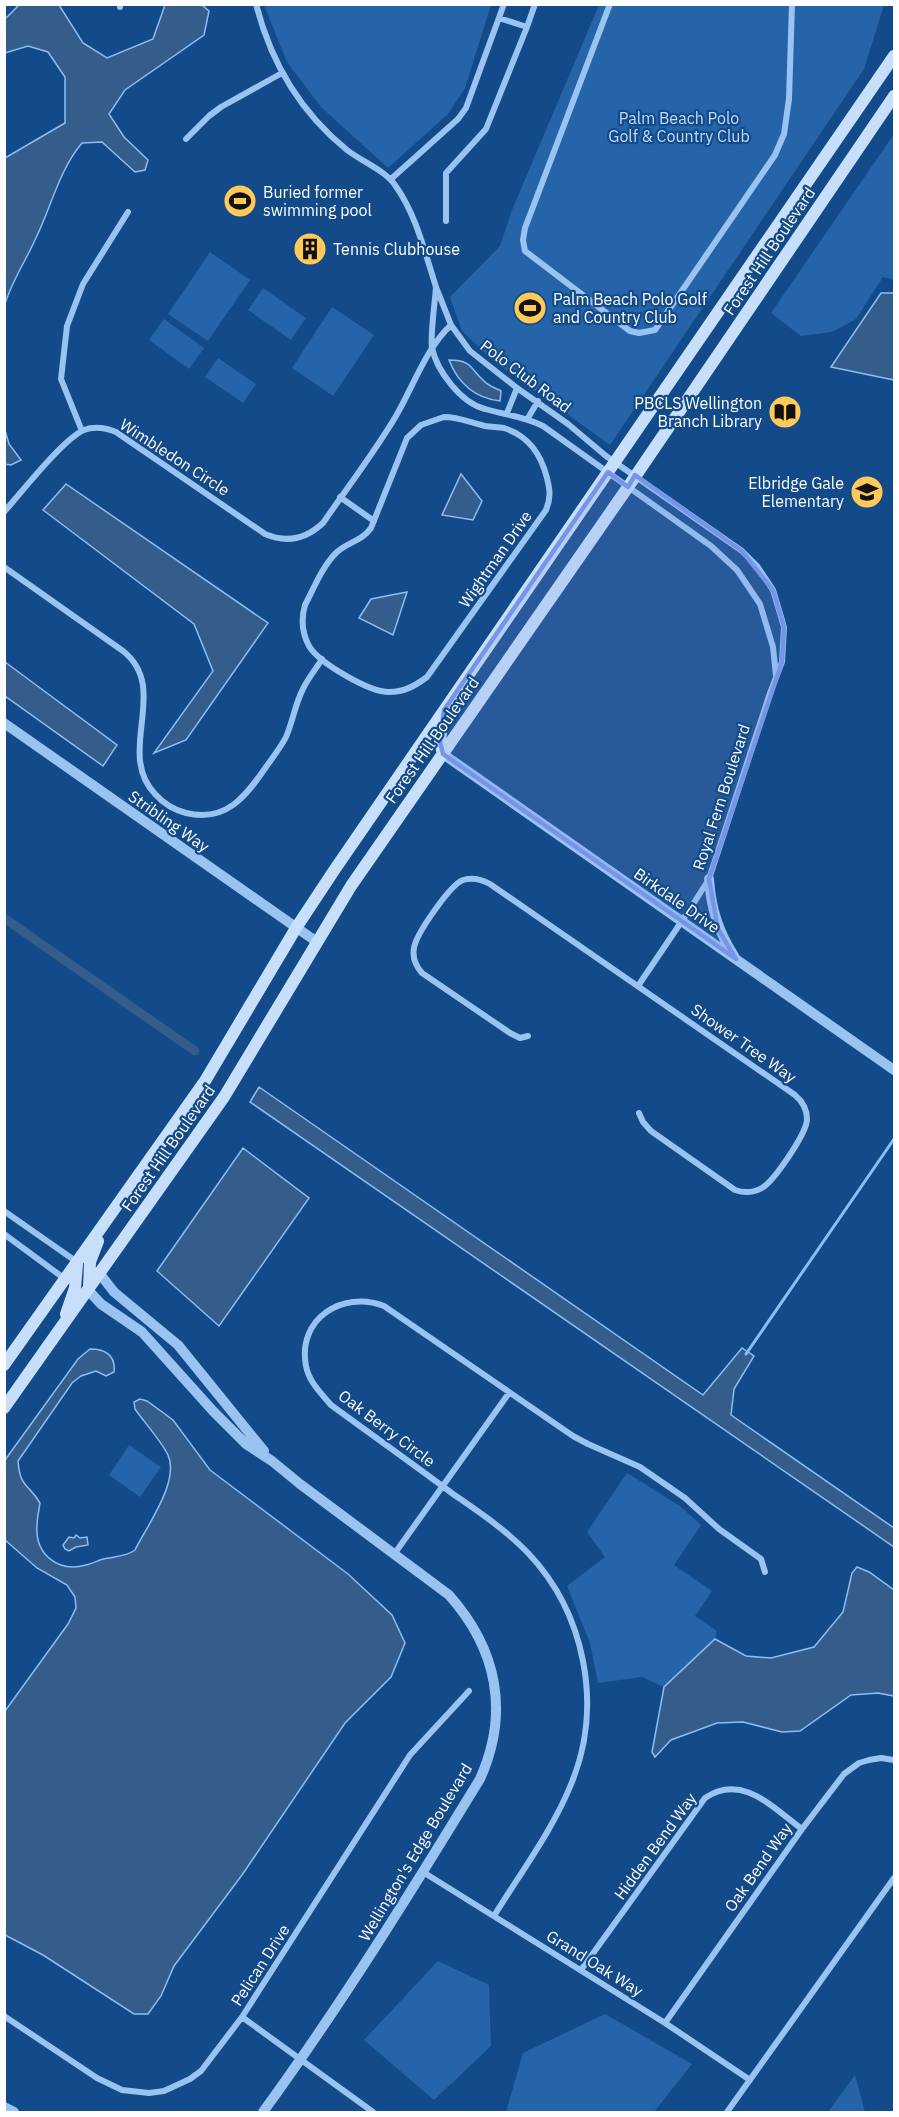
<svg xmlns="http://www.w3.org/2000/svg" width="899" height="2117" font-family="'IBM Plex Sans',sans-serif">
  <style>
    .green { fill: #2564a8 }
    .water { fill: #345d8b; stroke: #8bbef3; stroke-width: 1.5 }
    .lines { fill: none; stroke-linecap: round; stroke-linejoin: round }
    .stream { stroke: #8bbef3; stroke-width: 3 }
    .canal { stroke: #345d8b; stroke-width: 9 }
    .minor { stroke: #99c3f0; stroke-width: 6 }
    .tertiary { stroke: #99c3f0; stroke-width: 10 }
    .secondary { stroke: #c7dffb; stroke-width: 12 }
    .marked { fill: #7795e8; fill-opacity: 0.2; stroke: #7795e8; stroke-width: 4.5; stroke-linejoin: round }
    .labels { text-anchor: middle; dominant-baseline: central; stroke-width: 4.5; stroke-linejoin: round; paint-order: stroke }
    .park-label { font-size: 16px; fill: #bfdcfc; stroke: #134a89 }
    .poi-label { font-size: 16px; fill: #fff; stroke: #134a89; text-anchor: start }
    .street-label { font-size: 16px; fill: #fff; stroke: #134a89 }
  </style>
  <rect width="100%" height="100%" fill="#134a89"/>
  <!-- green -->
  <path class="green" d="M 264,5 L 264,4 L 491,5 L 465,88 L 448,114 L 388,168 L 321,107 L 287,62 Z
    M 599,5 L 884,5 L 864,69 L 610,445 L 491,359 L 462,331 L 450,297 L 500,246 L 512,210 Z
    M 894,134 L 894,280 L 883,277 L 856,319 L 832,332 L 801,336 L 771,313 Z
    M 210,252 L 250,280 L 208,341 L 168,314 Z
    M 263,288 L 306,318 L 291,340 L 248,310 Z
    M 332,307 L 374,335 L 333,396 L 292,368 Z
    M 164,319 L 204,348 L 189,369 L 149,340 Z
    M 218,358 L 256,384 L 243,403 L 205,377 Z
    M 129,1445 L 161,1467 L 140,1497 L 109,1475 Z
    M 627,1473 L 680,1506 L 701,1525 L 674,1565 L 712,1591 L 695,1616 L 717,1631 L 715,1639 L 664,1687 L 642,1677 L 598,1683 L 590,1643 L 567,1586 L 605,1557 L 587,1532 Z
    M 438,1961 L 489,1985 L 491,2046 L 434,2100 L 364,2040 Z
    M 605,2014 L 692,2064 L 654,2112 L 506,2112 L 523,2053 Z
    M 855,2075 L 865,2112 L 828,2112 Z"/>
  <!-- water -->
  <path class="water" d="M 20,4 L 59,5 L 83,43 L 107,58 L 153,39 L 165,5 L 202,5 L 209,11 L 204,35 L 125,90 L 109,114 L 124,137 L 148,160 L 145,170 L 135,172 L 102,142 L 82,143 C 59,170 51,208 35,240 C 25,262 12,281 5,304 L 5,158 L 65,123 L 65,77 L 48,52 L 28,46 L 5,53 L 5,19 Z
    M 233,189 L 254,203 L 247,214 L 227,200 Z
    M 881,293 L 894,293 L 894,380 L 831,367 Z
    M 449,360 C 473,360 470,369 484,381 C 488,386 496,388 501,391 L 500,401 C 475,398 458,383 449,360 Z
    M 4,427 L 9,444 L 21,460 L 11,465 L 5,464 Z
    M 461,474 L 482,501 L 473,520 L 442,515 Z
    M 66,484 L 268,623 L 186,740 L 154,753 L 213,671 L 194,624 L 43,510 Z
    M 407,592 L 393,635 L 359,618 L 371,599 Z
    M 5,662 L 117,745 L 103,766 L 5,696 Z
    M 259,1087 L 703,1395 L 742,1348 L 754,1356 L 734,1389 L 731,1415 L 894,1528 L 894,1547 L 250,1102 Z
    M 243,1148 L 309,1198 L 219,1326 L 157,1271 Z
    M 90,1349 C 105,1349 116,1355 114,1372 L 106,1376 L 96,1371 L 81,1376 L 72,1383 L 18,1461 C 20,1488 29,1484 40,1503 C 39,1510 37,1518 37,1526 C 35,1555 59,1573 86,1565 C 91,1564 95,1562 100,1560 C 112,1556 124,1558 135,1550 C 147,1526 180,1481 168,1455 C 162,1442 144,1422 135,1409 L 134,1402 L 140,1399 L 147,1401 L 173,1420 L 210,1470 L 348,1574 L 392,1615 L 405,1643 L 391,1677 L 345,1723 L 242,1875 L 174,1966 L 161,1996 L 148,2014 L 134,2014 L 43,1955 L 5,1935 L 5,1711 L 68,1624 L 76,1608 L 75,1597 L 67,1585 L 37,1568 L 5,1540 L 5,1460 L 78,1359 Z
    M 76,1535 L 80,1538 L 87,1537 L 88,1545 L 76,1547 L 69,1551 L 65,1549 L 63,1545 L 69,1537 L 74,1538 Z
    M 857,1567 L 869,1572 L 894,1590 L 894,1696 L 878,1693 L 851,1695 L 800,1731 L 782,1732 L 743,1722 L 717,1723 L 671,1740 L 655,1757 L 652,1752 L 664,1687 L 715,1639 L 746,1656 L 771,1658 L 814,1647 L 843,1612 L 852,1573 Z"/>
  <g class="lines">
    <!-- stream -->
    <path class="stream" d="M 746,1354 L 894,1139"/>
    <!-- canal -->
    <path class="canal" d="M 4,918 L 195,1051"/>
    <!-- minor -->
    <path class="minor" d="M 120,4 L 120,7
      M 256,4 C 271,63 300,112 347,150 C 361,161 386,171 395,185 C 416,214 425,253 436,287
      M 610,4 L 525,228 L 523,240 L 525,251 L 630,331 L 639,333 L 655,330 L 775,155 L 784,134 L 789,99 L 792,4
      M 499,18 L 527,27 L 535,4
      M 186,139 L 209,116 L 221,107 L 282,73
      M 391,179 L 458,119 L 466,108 L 504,4
      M 446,221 L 446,173 L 486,129 L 527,27
      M 507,413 L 517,388
      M 444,417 C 459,417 471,423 485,426 C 491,427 497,427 504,428 C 529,436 541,454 547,478 C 550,490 551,498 546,510 L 427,677 C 415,686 404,692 389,692 C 369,692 319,663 309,646 C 302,633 301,619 305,605 C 314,588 323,565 337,552 C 348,542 362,541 371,528 L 407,438 L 421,425 Z
      M 528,418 L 538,401
      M 82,431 L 61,379 L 67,326 L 83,284 L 128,212
      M 340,497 L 374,521
      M 4,512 C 21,493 63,439 84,430 C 95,426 106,428 116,432 L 265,534 C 286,543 306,539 323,523 C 347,488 374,453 396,416 C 413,387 426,348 451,325
      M 4,567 L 123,651 C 171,689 115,752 155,794 C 163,803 174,810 186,813 C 226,823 246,796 266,767 C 273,757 281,747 286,737 C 293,721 295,704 303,689 C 308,678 316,669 322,659
      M 638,986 L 690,909 L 709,879 L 770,693 L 782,662 L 784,627 L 773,590 L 757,566 L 742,551 L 606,456 L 568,424 L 517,388 L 470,351 L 451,325 L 436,287 C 435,302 430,336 432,348 C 437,371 461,403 485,409 C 505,415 524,416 543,426 L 711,546 L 737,570 L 760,604 L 773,647 L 776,676
      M 528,1036 L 520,1038 L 510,1033 L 422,973 C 416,966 412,958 414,948 C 416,934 450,885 463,880 C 473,877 481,879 490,884 L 795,1095 C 802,1101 807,1109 807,1119 C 807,1133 774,1181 762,1188 C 753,1193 744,1193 735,1190 L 651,1131 L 643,1122 L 639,1113
      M 4,1211 L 77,1262
      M 4,1234 L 65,1279
      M 395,1553 L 509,1393
      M 423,1872 L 665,2023 L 750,2080
      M 494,1916 C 521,1872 553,1830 572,1782 C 603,1705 585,1613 528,1553 C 506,1530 479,1512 453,1494 C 413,1464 372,1435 331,1405 C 321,1393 309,1382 306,1366 C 297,1319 342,1290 384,1306 L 573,1436 L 588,1444 L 640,1467 L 685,1498 L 719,1529 L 761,1559 L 765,1572
      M 581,1970 L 705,1798 C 742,1773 772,1807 802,1829
      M 4,2016 L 97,2078 L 122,2090 L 149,2093 L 164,2091 L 190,2079 L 201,2071 L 242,2017 L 410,1755 L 469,1691
      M 242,2017 L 373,2112
      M 665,2023 L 802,1829 L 844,1774 L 859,1763 L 869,1760 L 881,1758 L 894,1760
      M 727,2112 L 894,1878"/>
    <!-- tertiary -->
    <path class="tertiary" d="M 4,723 L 317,942
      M 443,754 L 894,1070
      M 709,879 C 711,908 718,931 734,956
      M 100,1274 L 114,1292 L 178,1345 L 264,1451
      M 88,1290 L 101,1304 L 142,1332 L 213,1411 L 246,1444 L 272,1461 L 300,1484 L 449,1595 C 497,1649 510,1712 480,1779 C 411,1892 341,2005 263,2112
      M 4,2107 L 14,2112"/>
    <!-- secondary -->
    <path class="secondary" d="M 443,714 L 440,742 L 443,754
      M 89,1288 L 90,1262 L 98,1241
      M 66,1314 L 75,1288 L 77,1264
      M 4,1365 L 205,1081 L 296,928 L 335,869 L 894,56
      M 4,1408 L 224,1097 L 351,886 L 628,487 L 894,96"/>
  </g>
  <!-- marked area -->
  <path class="marked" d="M 608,472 L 628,487 L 635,475 L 742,551 L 773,590 L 784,627 L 782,662 L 709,879 L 718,929 L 736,959 L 443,754 L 440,742 L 444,710 Z"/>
  <!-- icons -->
  <defs>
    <symbol id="stadium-disc" viewBox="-11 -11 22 22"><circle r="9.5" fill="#ffca58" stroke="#134a89"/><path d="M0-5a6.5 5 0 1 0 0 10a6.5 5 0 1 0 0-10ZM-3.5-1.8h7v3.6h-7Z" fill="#111"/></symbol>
    <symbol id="building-disc" viewBox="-11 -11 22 22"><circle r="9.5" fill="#ffca58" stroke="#134a89"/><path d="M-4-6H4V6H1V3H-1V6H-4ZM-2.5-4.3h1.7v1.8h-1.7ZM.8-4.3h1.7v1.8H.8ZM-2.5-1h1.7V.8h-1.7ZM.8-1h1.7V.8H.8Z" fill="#111"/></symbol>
    <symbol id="library-disc" viewBox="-11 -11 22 22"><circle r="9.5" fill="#ffca58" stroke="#134a89"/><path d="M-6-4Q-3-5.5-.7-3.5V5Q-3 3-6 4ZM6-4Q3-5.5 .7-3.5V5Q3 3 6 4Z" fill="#111"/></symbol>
    <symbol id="school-disc" viewBox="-11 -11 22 22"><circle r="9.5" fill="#ffca58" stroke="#134a89"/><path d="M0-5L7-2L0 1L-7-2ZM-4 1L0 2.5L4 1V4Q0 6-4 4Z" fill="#111"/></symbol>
  </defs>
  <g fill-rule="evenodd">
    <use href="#stadium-disc" x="221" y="182" width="38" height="38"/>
    <use href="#building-disc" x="291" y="230" width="38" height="38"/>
    <use href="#stadium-disc" x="511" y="289" width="38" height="38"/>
    <use href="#library-disc" x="766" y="393" width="38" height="38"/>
    <use href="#school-disc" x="848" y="473" width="38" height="38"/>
  </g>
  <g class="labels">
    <!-- park labels -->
    <g class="park-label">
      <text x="679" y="118">Palm Beach Polo<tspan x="679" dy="18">Golf &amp; Country Club</tspan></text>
    </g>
    <!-- poi labels -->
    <g class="poi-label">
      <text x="263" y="192">Buried former<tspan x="263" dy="18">swimming pool</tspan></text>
      <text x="333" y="249">Tennis Clubhouse</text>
      <text x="553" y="299">Palm Beach Polo Golf<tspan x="553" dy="18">and Country Club</tspan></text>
      <text x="762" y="403" text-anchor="end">PBCLS Wellington<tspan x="762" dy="18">Branch Library</tspan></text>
      <text x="844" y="483" text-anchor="end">Elbridge Gale<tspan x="844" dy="18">Elementary</tspan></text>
    </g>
    <!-- street labels -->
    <g class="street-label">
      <text transform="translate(769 251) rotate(-56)">Forest Hill Boulevard</text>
      <text transform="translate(526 376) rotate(37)">Polo Club Road</text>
      <text transform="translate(175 457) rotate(33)">Wimbledon Circle</text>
      <text transform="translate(495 559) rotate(-55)">Wightman Drive</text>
      <text transform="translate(432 740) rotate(-55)">Forest Hill Boulevard</text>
      <text transform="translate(721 797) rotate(-72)">Royal Fern Boulevard</text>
      <text transform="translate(169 821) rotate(35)">Stribling Way</text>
      <text transform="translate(677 900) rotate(35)">Birkdale Drive</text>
      <text transform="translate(744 1043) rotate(35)">Shower Tree Way</text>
      <text transform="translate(168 1148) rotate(-55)">Forest Hill Boulevard</text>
      <text transform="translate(387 1428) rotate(37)">Oak Berry Circle</text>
      <text transform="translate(655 1846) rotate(-54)">Hidden Bend Way</text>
      <text transform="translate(415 1852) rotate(-59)">Wellington's Edge Boulevard</text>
      <text transform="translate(758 1867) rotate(-55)">Oak Bend Way</text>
      <text transform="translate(595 1963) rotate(32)">Grand Oak Way</text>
      <text transform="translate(260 1965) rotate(-57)">Pelican Drive</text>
    </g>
  </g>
  <!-- border -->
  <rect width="899" height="2117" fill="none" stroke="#ffffff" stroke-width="12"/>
</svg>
